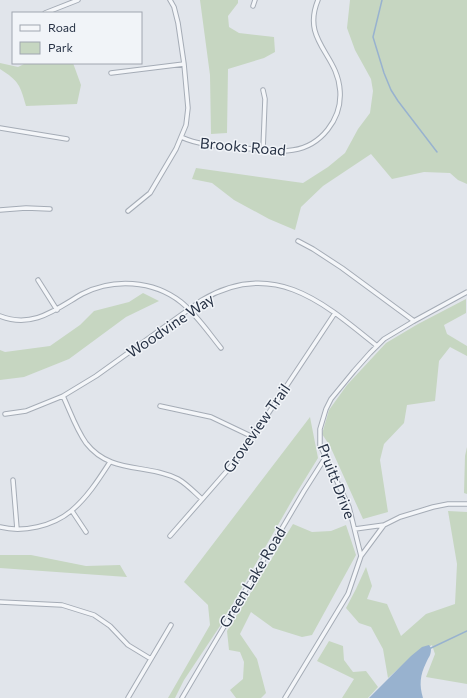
<svg xmlns="http://www.w3.org/2000/svg" width="467" height="698" font-family="Commissioner,sans-serif">
  <style>
    .green { fill: #c6d6c1 }
    .water { fill: #98b2cf }
    .lines { fill: none; stroke-linecap: round; stroke-linejoin: round }
    .stream { stroke: #98b2cf; stroke-width: 1.5 }
    .street-casing { stroke: #a5acb6; stroke-width: 5.5 }
    .street { stroke: #f4f6f9; stroke-width: 3.5 }
    .labels { text-anchor: middle; dominant-baseline: central; stroke-width: 3; stroke-linejoin: round; paint-order: stroke }
    .street-label { font-size: 15px; fill: #273245; stroke: #f1f4f8 }
  </style>
  <rect width="100%" height="100%" fill="#e1e5eb"/>
  <!-- green -->
  <path class="green" d="M 200,0 L 238,0 L 238,3 L 228,16 L 229,27 L 239,33 L 274,37 L 275,52 L 264,58 L 228,69 L 227,133 L 211,134 L 210,75 Z
    M 350,0 L 467,0 L 467,184 L 458,180 L 450,173 L 424,172 L 392,179 L 371,154 L 323,186 L 301,207 L 295,230 L 269,219 L 234,200 L 212,183 L 192,179 L 196,168 L 303,183 L 328,167 L 345,153 L 358,129 L 370,113 L 373,91 L 371,79 L 355,50 L 347,28 Z
    M 0,63 L 18,67 L 26,63 L 73,63 L 81,85 L 77,104 L 26,106 C 20,85 19,81 0,69 Z
    M 143,293 L 159,301 L 126,317 L 69,359 L 24,377 L 0,380 L 0,350 L 5,352 L 50,346 L 80,325 L 94,311 L 129,302 Z
    M 466,299 L 466,313 L 444,325 L 447,334 L 467,346 L 467,356 L 450,347 L 439,361 L 435,401 L 407,405 L 404,423 L 384,444 L 380,460 L 388,512 L 363,519 L 330,446 L 322,434 L 329,410 L 347,385 L 386,343 L 418,324 Z
    M 310,417 L 318,458 L 294,497 L 220,626 L 184,680 L 175,698 L 168,698 L 210,625 L 208,605 L 184,582 Z
    M 467,447 L 467,494 L 464,493 L 465,456 Z
    M 448,511 L 467,512 L 467,684 L 426,677 L 435,654 L 432,645 L 413,656 L 388,678 L 383,649 L 371,627 L 359,623 L 346,608 L 356,589 L 366,567 L 372,586 L 367,599 L 387,604 L 401,636 L 426,614 L 455,604 L 457,564 Z
    M 293,524 L 312,532 L 331,531 L 346,525 L 356,555 L 312,635 L 302,637 L 273,628 L 251,612 L 240,634 L 257,659 L 266,693 L 261,698 L 236,698 L 230,690 L 243,679 L 244,662 L 240,652 L 229,650 L 227,631 Z
    M 0,555 L 31,555 L 86,566 L 120,565 L 127,577 L 0,568 Z
    M 329,641 L 343,646 L 344,660 L 353,672 L 366,671 L 378,687 L 368,698 L 342,698 L 354,679 L 317,661 Z"/>
  <!-- water -->
  <path class="water" d="M 429,645 L 431,648 C 431,656 429,656 426,663 C 420,675 419,685 423,698 L 369,698 L 411,656 L 422,647 Z"/>
  <g class="lines">
    <!-- stream -->
    <path class="stream" d="M 382,0 L 373,37 L 384,73 L 391,90 L 398,101 L 437,152
      M 431,648 L 467,631"/>
    <defs>
      <path id="street" d="M 253,6 L 255,0
        M 45,13 L 78,0
        M 111,73 L 184,64
        M 263,90 L 265,99 L 263,150
        M 0,128 L 67,139
        M 181,137 C 201,146 221,146 241,148 C 258,149 277,153 293,150 C 321,146 342,119 340,91 C 338,54 301,41 318,0
        M 0,210 L 26,208 L 50,209
        M 128,211 L 150,193 L 176,149 L 186,125 L 188,108 L 184,64 L 178,23 L 174,7 L 170,0
        M 298,241 L 313,249 L 342,268 L 414,321
        M 38,280 L 57,310
        M 0,316 C 33,329 56,309 82,294 C 113,278 153,280 181,302 C 197,315 208,332 221,348
        M 63,396 C 70,411 76,429 86,443 C 111,475 147,463 178,479 C 187,484 195,493 202,499
        M 160,406 L 211,417 L 253,437
        M 5,414 L 26,411 L 63,396 L 96,376 L 202,300 C 273,258 323,302 377,346
        M 13,480 L 17,529
        M 72,511 L 86,532
        M 0,527 C 23,533 53,526 71,511 C 87,498 99,479 110,462
        M 355,529 L 384,525 L 400,517 L 433,507 L 448,504 L 467,504
        M 170,536 L 240,456 L 335,313
        M 361,556 L 349,507 L 320,445 L 320,429 L 326,409 L 331,399 L 354,371 L 370,353 L 384,339 L 414,321 L 467,292
        M 0,602 L 62,605 L 94,615 L 110,626 L 128,645 L 151,659
        M 128,698 L 171,625
        M 182,698 L 304,491 L 325,458
        M 285,698 L 348,594 L 361,556 L 384,525"/>
    </defs>
    <!-- street casing -->
    <use href="#street" class="street-casing"/>
    <!-- street -->
    <use href="#street" class="street"/>
  </g>
  <g class="labels">
    <!-- street labels -->
    <g class="street-label">
      <text transform="translate(243 146) rotate(5)">Brooks Road</text>
      <text transform="translate(170 325) rotate(-34)">Woodvine Way</text>
      <text transform="translate(256 428) rotate(-55)">Groveview Trail</text>
      <text transform="translate(337 481) rotate(69)">Pruitt Drive</text>
      <text transform="translate(252 577) rotate(-59)">Green Lake Road</text>
    </g>
  </g>
  <!-- legend -->
  <rect x="12" y="12" width="130" height="52" fill="#f1f4f8" stroke="#a0a6b0"/>
  <rect x="20" y="25" width="20" height="6" fill="#f4f6f9" stroke="#a0a6b0"/>
  <text x="48" y="32" font-size="12" fill="#273245">Road</text>
  <rect x="20" y="42" width="20" height="12" fill="#c6d6c1" stroke="#a0a6b0"/>
  <text x="48" y="52" font-size="12" fill="#273245">Park</text>
</svg>
